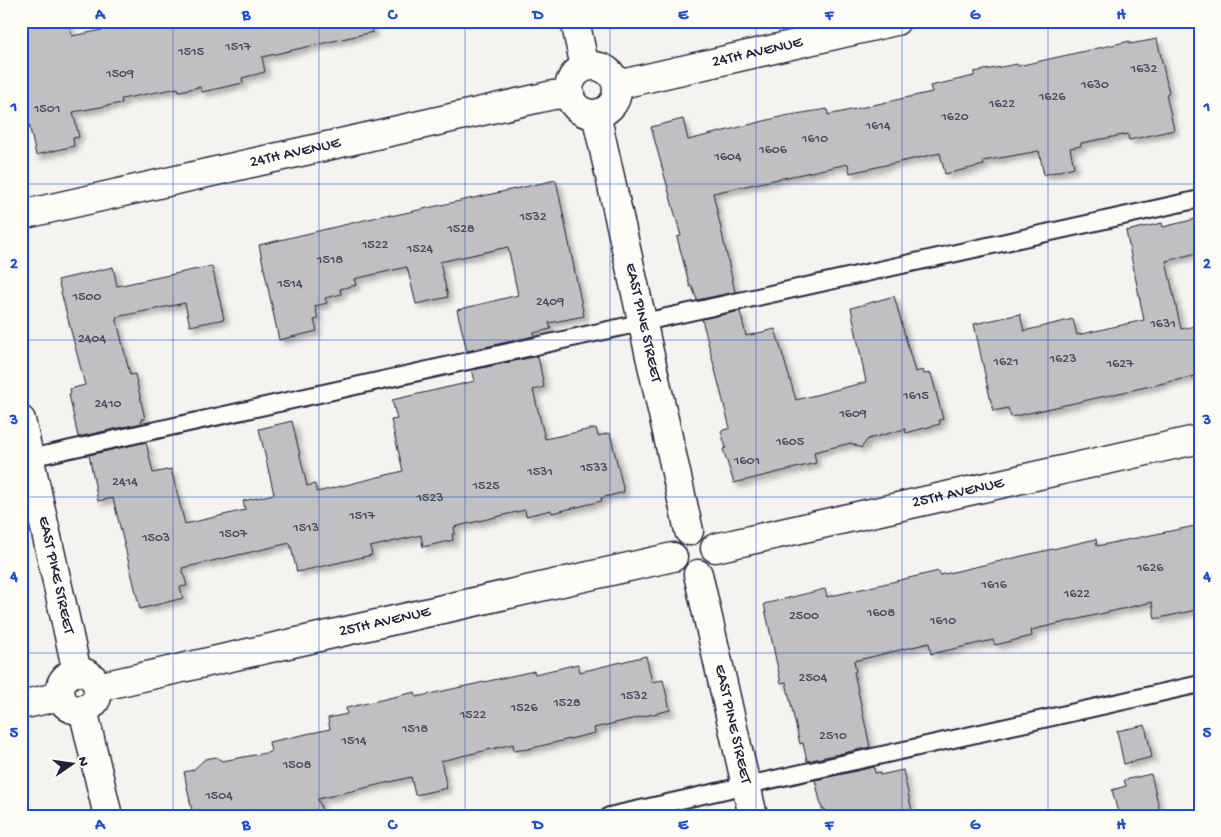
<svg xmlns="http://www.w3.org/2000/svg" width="1221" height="837" font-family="'Gochi Hand',sans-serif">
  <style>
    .building { fill: #c0bfc2; stroke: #22223b; filter: url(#shadow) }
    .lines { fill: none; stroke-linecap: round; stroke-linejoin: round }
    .service-casing { stroke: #22223b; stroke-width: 20 }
    .minor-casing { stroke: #22223b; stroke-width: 31 }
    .service { stroke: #fdfcf7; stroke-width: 16 }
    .minor { stroke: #fdfcf7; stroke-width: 28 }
    .grid { fill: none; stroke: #1d4ed8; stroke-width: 1; stroke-opacity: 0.55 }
    .labels { text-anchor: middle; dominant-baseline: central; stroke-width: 5; stroke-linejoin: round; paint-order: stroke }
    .number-label { font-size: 14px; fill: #4a495d }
    .street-label { font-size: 16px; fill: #22223b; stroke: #fdfcf7 }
    .neatline { fill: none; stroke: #1d4ed8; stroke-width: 2 }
    .grid-label { font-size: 16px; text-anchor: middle; font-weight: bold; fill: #1d4ed8 }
  </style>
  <defs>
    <filter id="shadow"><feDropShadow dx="4.5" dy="4.5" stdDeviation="2.5" flood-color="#0004"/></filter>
  </defs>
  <rect width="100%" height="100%" fill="#f4f3ef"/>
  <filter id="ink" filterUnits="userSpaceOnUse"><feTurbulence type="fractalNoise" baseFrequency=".02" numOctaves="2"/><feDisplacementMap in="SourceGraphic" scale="10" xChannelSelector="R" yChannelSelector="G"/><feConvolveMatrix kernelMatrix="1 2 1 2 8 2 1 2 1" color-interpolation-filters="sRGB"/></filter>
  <g filter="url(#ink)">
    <!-- building -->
    <path class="building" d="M 21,21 L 68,21 L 72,36 L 147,21 L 371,21 L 373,32 L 262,57 L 265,72 L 242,78 L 243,83 L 202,92 L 200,87 L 179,91 L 178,88 L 121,99 L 122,103 L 73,112 L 79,137 L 73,138 L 74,146 L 36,155 L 28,120 L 21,122 Z
      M 1157,39 L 1169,93 L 1166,94 L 1174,130 L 1129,140 L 1128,134 L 1081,143 L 1081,146 L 1070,148 L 1074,167 L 1044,175 L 1039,151 L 983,161 L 984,165 L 945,174 L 940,153 L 850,173 L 848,164 L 713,193 L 735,292 L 697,300 L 692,286 L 690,287 L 677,237 L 681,236 L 651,127 L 683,119 L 688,140 L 784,116 L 827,109 L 828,115 L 932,92 L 930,86 L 974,76 L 974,72 L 1017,64 L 1018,66 L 1130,41 L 1130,44 Z
      M 556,180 L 584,316 L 549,323 L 551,329 L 533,333 L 534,336 L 467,351 L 457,310 L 518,295 L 508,247 L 440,262 L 448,297 L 416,304 L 407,267 L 354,279 L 356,285 L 340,289 L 341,294 L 325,298 L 327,303 L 315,306 L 318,319 L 314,320 L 317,331 L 279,340 L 259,245 L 390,214 L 391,216 Z
      M 1200,218 L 1200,252 L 1166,261 L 1181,329 L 1200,325 L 1200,375 L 1011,417 L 1008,408 L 993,411 L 974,324 L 1020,314 L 1024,331 L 1073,319 L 1077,335 L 1144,320 L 1126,231 L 1162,223 L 1163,227 Z
      M 212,266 L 224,319 L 190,326 L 185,303 L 116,317 L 130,375 L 135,374 L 145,419 L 141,419 L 142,423 L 78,437 L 69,394 L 71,393 L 70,389 L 85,385 L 58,280 L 113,267 L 117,286 Z
      M 894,296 L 915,372 L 923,370 L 924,374 L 931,373 L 943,419 L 939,420 L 940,424 L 906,433 L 905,429 L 868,439 L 861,448 L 851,443 L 814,452 L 816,463 L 734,483 L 723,449 L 726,448 L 721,431 L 730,428 L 702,319 L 740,311 L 746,336 L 775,329 L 796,400 L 866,382 L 851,308 Z
      M 538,356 L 544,387 L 533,390 L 545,439 L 596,428 L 598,436 L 610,433 L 624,492 L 601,498 L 602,501 L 552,513 L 551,510 L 526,516 L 525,510 L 454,527 L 455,534 L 452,534 L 453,540 L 423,547 L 421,535 L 370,547 L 372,555 L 297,572 L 290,543 L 182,568 L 187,586 L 180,587 L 183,598 L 140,609 L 113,498 L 98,501 L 89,455 L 146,442 L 153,473 L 171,469 L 185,524 L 245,510 L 243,501 L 274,494 L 259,429 L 292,421 L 307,486 L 315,484 L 317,492 L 403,471 L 391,420 L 397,419 L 392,400 L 475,381 L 472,370 Z
      M 1200,525 L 1200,609 L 1155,619 L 1152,602 L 1031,630 L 1032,636 L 995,645 L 993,640 L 931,654 L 929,643 L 854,661 L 856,672 L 854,672 L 870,747 L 807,761 L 803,743 L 800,744 L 786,682 L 781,683 L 764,604 L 825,589 L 827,597 L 939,571 L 940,575 L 1096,539 L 1097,546 Z
      M 646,656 L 652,682 L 663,680 L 670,710 L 594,728 L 595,733 L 528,749 L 514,751 L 513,744 L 441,761 L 447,788 L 415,795 L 411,777 L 318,799 L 324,816 L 193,816 L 184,772 L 193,770 L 205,759 L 216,757 L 222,761 L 271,752 L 269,742 L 330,729 L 328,718 L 347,714 L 346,708 L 415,692 L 416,697 L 534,671 L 535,674 L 578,664 L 580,672 Z
      M 1145,725 L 1152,757 L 1124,764 L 1117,731 Z
      M 874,767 L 875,773 L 879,772 L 880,775 L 903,770 L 913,816 L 827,816 L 825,809 L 822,809 L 815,780 Z
      M 1151,774 L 1161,816 L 1119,816 L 1112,790 L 1126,786 L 1124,780 Z"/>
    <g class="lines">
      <defs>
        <path id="service" d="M 30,458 L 1200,199
          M 609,816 L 1200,684"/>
        <g id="minor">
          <path d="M 575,21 L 585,67"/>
          <circle cx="593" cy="90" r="24"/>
          <path id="s1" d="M 617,85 L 896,21"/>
          <path id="s2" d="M 596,114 L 689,531"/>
          <path id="s3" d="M 21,215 L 553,95 L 570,94"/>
          <path id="s4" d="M 21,420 L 77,672"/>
          <path id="s5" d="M 715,548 L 1200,439"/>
          <path id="s6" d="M 698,574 L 753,816"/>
          <circle cx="79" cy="691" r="19"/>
          <path id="s7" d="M 98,687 L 673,557"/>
          <path d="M 21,705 L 61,696"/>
          <path d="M 83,709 L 108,816"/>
        </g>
      </defs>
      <!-- service casing -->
      <use href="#service" class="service-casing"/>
      <!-- minor casing -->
      <use href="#minor" class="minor-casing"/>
      <!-- service -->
      <use href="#service" class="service"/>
      <!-- minor -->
      <use href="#minor" class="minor"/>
    </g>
  </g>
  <!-- grid -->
  <path class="grid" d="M 173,21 L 173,816M 319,21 L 319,816M 465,21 L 465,816M 610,21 L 610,816M 756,21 L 756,816M 902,21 L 902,816M 1048,21 L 1048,816M 21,184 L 1200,184M 21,340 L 1200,340M 21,497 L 1200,497M 21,653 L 1200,653"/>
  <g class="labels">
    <!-- number labels -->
    <g class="number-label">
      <text x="238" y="47">1517</text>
      <text x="191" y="52">1515</text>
      <text x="1144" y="69">1632</text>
      <text x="120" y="74">1509</text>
      <text x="1095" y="85">1630</text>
      <text x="1052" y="97">1626</text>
      <text x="1002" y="104">1622</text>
      <text x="47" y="109">1501</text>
      <text x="955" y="117">1620</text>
      <text x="878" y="126">1614</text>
      <text x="815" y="139">1610</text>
      <text x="773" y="150">1606</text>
      <text x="728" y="157">1604</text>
      <text x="533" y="217">1532</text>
      <text x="461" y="229">1528</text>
      <text x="375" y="245">1522</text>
      <text x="420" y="249">1524</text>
      <text x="330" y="260">1518</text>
      <text x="290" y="284">1514</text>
      <text x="87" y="297">1500</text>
      <text x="550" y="302">2409</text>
      <text x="1163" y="324">1631</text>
      <text x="92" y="339">2404</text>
      <text x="1063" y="359">1623</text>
      <text x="1006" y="362">1621</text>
      <text x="1120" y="364">1627</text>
      <text x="916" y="396">1615</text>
      <text x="108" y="404">2410</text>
      <text x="853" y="414">1609</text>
      <text x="790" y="442">1605</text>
      <text x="747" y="461">1601</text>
      <text x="594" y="468">1533</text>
      <text x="540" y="472">1531</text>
      <text x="125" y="482">2414</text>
      <text x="486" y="486">1525</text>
      <text x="430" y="498">1523</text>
      <text x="362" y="516">1517</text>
      <text x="306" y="528">1513</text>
      <text x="233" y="534">1507</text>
      <text x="156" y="538">1503</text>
      <text x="1150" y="568">1626</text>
      <text x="994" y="585">1616</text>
      <text x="1077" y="594">1622</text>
      <text x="881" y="613">1608</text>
      <text x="804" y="616">2500</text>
      <text x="943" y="621">1610</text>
      <text x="813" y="678">2504</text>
      <text x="634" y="696">1532</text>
      <text x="567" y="703">1528</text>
      <text x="524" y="708">1526</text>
      <text x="473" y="715">1522</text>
      <text x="415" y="729">1518</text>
      <text x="833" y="736">2510</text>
      <text x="354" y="741">1514</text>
      <text x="297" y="765">1508</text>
      <text x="219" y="796">1504</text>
    </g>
    <!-- street labels -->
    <g class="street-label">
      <text stroke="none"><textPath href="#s1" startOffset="144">24TH AVENUE</textPath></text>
      <text stroke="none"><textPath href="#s3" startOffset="281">24TH AVENUE</textPath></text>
      <text stroke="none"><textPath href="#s2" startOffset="214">EAST PINE STREET</textPath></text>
      <text stroke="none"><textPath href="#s5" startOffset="249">25TH AVENUE</textPath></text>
      <text stroke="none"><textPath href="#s4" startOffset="159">EAST PIKE STREET</textPath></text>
      <text stroke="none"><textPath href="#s7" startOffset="294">25TH AVENUE</textPath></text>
      <text stroke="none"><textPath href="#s6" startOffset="154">EAST PINE STREET</textPath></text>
    </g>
  </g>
  <!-- margin -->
  <rect width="1221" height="837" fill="none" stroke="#fdfcf7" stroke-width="55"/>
  <!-- north arrow -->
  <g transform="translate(72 764) rotate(77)" stroke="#fdfcf7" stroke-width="4" paint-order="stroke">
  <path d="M0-4L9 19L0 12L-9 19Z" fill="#22223b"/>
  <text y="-8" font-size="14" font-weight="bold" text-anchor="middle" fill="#22223b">N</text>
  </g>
  <rect x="28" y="28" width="1166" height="782" class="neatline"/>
  <g class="grid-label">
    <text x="100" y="19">A</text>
    <text x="246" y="19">B</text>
    <text x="392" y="19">C</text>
    <text x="538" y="19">D</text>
    <text x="683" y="19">E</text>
    <text x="829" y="19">F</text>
    <text x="975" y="19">G</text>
    <text x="1121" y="19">H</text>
    <text x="14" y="111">1</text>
    <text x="1207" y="111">1</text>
    <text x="14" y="268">2</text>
    <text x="1207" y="268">2</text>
    <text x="14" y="424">3</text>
    <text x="1207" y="424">3</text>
    <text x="14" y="581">4</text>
    <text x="1207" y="581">4</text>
    <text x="14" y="737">5</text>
    <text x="1207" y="737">5</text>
    <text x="100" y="829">A</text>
    <text x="246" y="829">B</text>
    <text x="392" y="829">C</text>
    <text x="538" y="829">D</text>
    <text x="683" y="829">E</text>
    <text x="829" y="829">F</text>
    <text x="975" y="829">G</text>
    <text x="1121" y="829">H</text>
  </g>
</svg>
